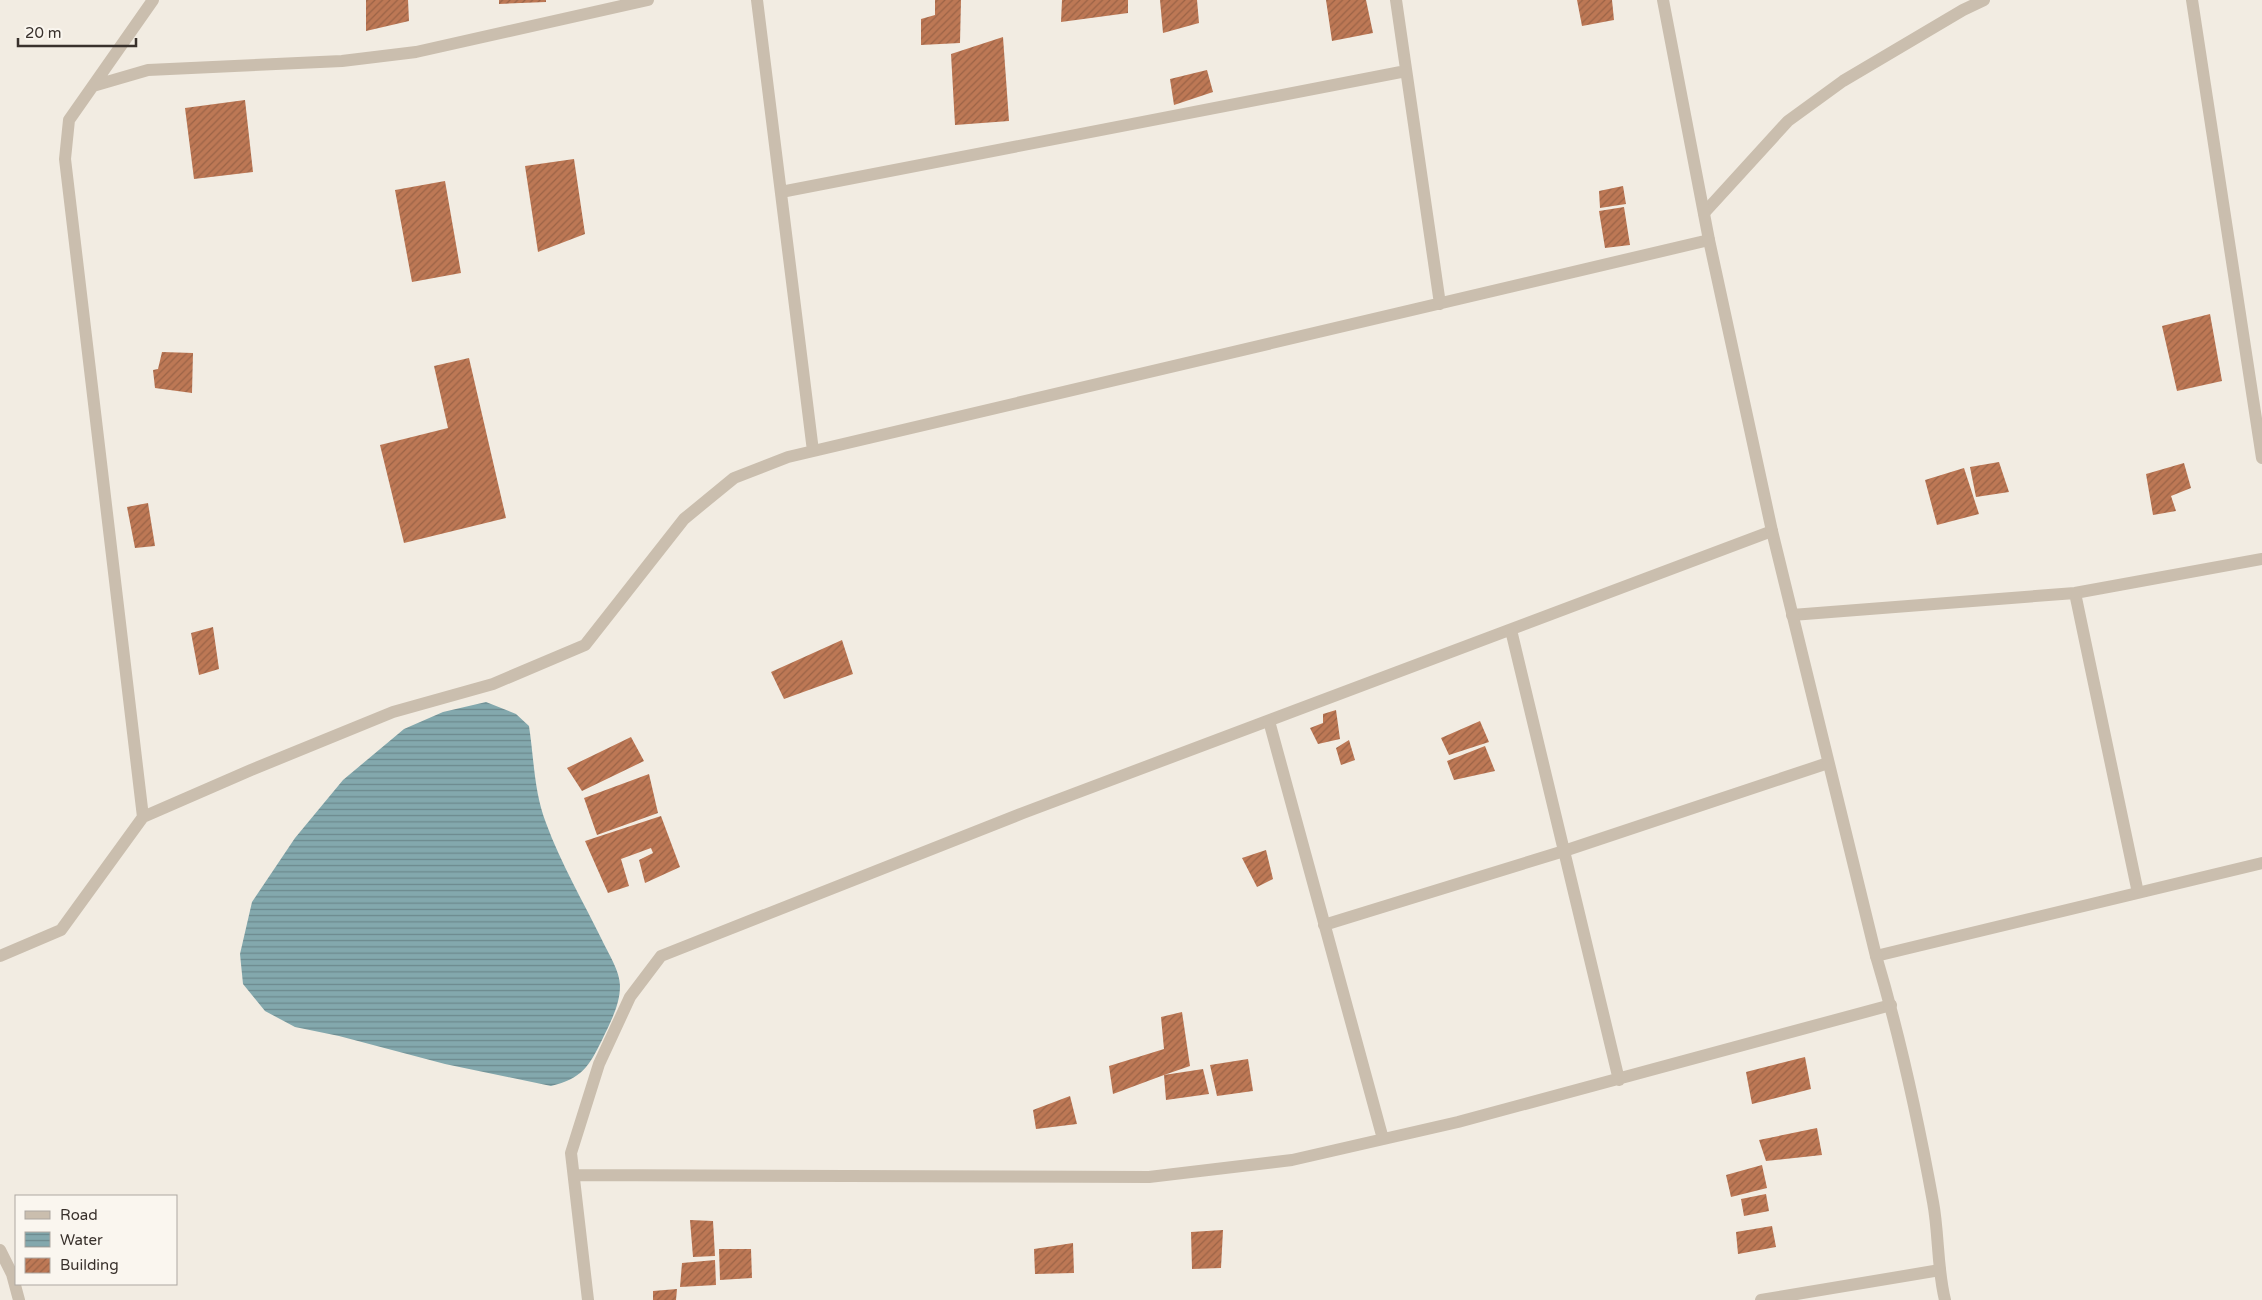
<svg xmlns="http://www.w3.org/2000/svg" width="2262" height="1300" font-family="'Varela Round',sans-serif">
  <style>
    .water { fill: url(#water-rules) }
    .building { fill: url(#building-hatch) }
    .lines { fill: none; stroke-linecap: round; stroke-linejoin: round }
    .minor { stroke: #cabeae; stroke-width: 12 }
    .tertiary { stroke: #cabeae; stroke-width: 12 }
  </style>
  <defs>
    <pattern id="water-rules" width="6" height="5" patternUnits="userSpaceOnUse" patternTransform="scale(1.25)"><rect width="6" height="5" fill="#83a8ad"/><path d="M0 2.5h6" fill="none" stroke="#6c898d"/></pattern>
    <pattern id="building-hatch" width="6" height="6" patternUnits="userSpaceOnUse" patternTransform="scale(1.25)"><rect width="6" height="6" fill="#bd7855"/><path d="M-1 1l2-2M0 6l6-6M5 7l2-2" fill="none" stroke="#9b6347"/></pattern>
  </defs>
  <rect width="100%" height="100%" fill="#f2ece2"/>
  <!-- water -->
  <path class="water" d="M 486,702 L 516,714 L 529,726 C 534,759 534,792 546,823 C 561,864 583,901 602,940 C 608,953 620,971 620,986 C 620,1005 610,1023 602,1040 C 588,1068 582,1078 551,1086 L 445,1064 L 339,1036 L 295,1027 L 265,1011 L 243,984 L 240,954 L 252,902 L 295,838 L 343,780 L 404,729 L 443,712 Z"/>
  <!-- building -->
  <path class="building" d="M 366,0 L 408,0 L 409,21 L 366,31 Z
    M 499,0 L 546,0 L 546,2 L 499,4 Z
    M 935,0 L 961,0 L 960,43 L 921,45 L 921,19 L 935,15 Z
    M 1062,0 L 1128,0 L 1128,13 L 1061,22 Z
    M 1160,0 L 1197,0 L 1199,23 L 1163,33 Z
    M 1326,0 L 1366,0 L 1373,33 L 1332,41 Z
    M 1577,0 L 1612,0 L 1614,20 L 1582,26 Z
    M 1003,37 L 1009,121 L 955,125 L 951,54 Z
    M 1207,70 L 1213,92 L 1174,105 L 1170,79 Z
    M 245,100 L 253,172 L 194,179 L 185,108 Z
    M 574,159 L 585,234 L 538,252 L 525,166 Z
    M 445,181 L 461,273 L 412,282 L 395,190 Z
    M 1623,186 L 1626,204 L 1600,208 L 1599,191 Z
    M 1624,207 L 1630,245 L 1605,248 L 1599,211 Z
    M 2210,314 L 2222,381 L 2177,391 L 2162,326 Z
    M 162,352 L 193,353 L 192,393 L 155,388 L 153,370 L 158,369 Z
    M 469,358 L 506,518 L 404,543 L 380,445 L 448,428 L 434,366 Z
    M 1999,462 L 2009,492 L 1976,497 L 1970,467 Z
    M 2184,463 L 2191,488 L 2171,496 L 2176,511 L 2153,515 L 2146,474 Z
    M 1964,468 L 1979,514 L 1937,525 L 1925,480 Z
    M 148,503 L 155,546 L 135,548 L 127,507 Z
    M 213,627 L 219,669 L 199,675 L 191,633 Z
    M 842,640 L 853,674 L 784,699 L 771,672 Z
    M 1336,710 L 1340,739 L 1318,744 L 1310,728 L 1323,723 L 1323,714 Z
    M 1480,721 L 1489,742 L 1449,755 L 1441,738 Z
    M 631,737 L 644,761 L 582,791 L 567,768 Z
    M 1349,740 L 1355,760 L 1341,765 L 1336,748 Z
    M 1485,746 L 1495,771 L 1454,780 L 1447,761 Z
    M 649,774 L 658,813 L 597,835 L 584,798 Z
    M 661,816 L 680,867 L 645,883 L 639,860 L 653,853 L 651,848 L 621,859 L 629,886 L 608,893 L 585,841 Z
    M 1266,850 L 1273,879 L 1257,887 L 1242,858 Z
    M 1182,1012 L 1190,1066 L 1164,1075 L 1203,1069 L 1209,1094 L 1166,1100 L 1164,1075 L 1113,1094 L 1109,1066 L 1164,1049 L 1161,1017 Z
    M 1805,1057 L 1811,1089 L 1752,1104 L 1746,1072 Z
    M 1248,1059 L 1253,1091 L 1217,1096 L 1210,1065 Z
    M 1070,1096 L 1077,1124 L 1036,1129 L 1033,1110 Z
    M 1817,1128 L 1822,1155 L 1766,1161 L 1759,1140 Z
    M 1762,1165 L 1767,1188 L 1731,1197 L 1726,1175 Z
    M 1766,1194 L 1769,1211 L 1744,1216 L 1741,1199 Z
    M 690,1220 L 713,1221 L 715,1256 L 693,1257 Z
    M 1772,1226 L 1776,1247 L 1738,1254 L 1736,1232 Z
    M 1223,1230 L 1221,1268 L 1192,1269 L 1191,1232 Z
    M 1073,1243 L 1074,1273 L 1035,1274 L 1034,1249 Z
    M 719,1249 L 751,1249 L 752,1278 L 720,1280 Z
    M 715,1260 L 716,1285 L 680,1287 L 682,1263 Z
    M 677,1289 L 676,1300 L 653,1300 L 653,1291 Z"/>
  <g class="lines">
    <!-- minor -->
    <path class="minor" d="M 757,0 L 813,451
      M 1396,0 L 1440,304
      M 2192,0 L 2262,458
      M 93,86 L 148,70 L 342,61 L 416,52 L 648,0
      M 781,192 L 1406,71
      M 1704,213 L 1788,121 L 1843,81 L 1963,10 L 1984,0
      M 2075,593 L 2138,893
      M 1792,615 L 2075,593 L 2262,559
      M 1511,630 L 1619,1080
      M 1269,721 L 1383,1139
      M 143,817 L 65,159 L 69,120 L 153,0
      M 1324,925 L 1564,851 L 1828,763
      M 0,956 L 61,930 L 143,817 L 251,770 L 393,712 L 493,684 L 585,645 L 684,519 L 734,478 L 788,457 L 1709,240
      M 1876,956 L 2262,863
      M 574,1175 L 1149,1177 L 1292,1160 L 1458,1122 L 1891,1005
      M 0,1250 L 12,1274 L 19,1300
      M 588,1300 L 571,1153 L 599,1064 L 630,997 L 661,956 L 1023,813 L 1772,531
      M 1761,1300 L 1940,1270"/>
    <!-- tertiary -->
    <path class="tertiary" d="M 1663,0 L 1709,240 L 1772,531 L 1876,956 C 1900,1036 1918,1119 1933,1202 C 1939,1234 1937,1268 1945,1300"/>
  </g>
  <!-- legend -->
  <rect x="15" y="1195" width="162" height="90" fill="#faf6ef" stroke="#ada7a1"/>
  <rect x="25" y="1211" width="25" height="8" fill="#cabeae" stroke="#ada7a1"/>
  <text x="60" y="1220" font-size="15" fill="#39312c">Road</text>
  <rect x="25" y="1232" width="25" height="15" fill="url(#water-rules)" stroke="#ada7a1"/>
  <text x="60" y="1245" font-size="15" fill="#39312c">Water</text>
  <rect x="25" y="1258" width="25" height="15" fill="url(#building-hatch)" stroke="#ada7a1"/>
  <text x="60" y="1270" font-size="15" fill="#39312c">Building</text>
  <!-- scale -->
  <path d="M18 38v8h118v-8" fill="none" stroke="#39312c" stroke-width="2.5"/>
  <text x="25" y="38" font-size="15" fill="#39312c" stroke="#faf6ef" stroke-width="4" paint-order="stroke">20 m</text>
</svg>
